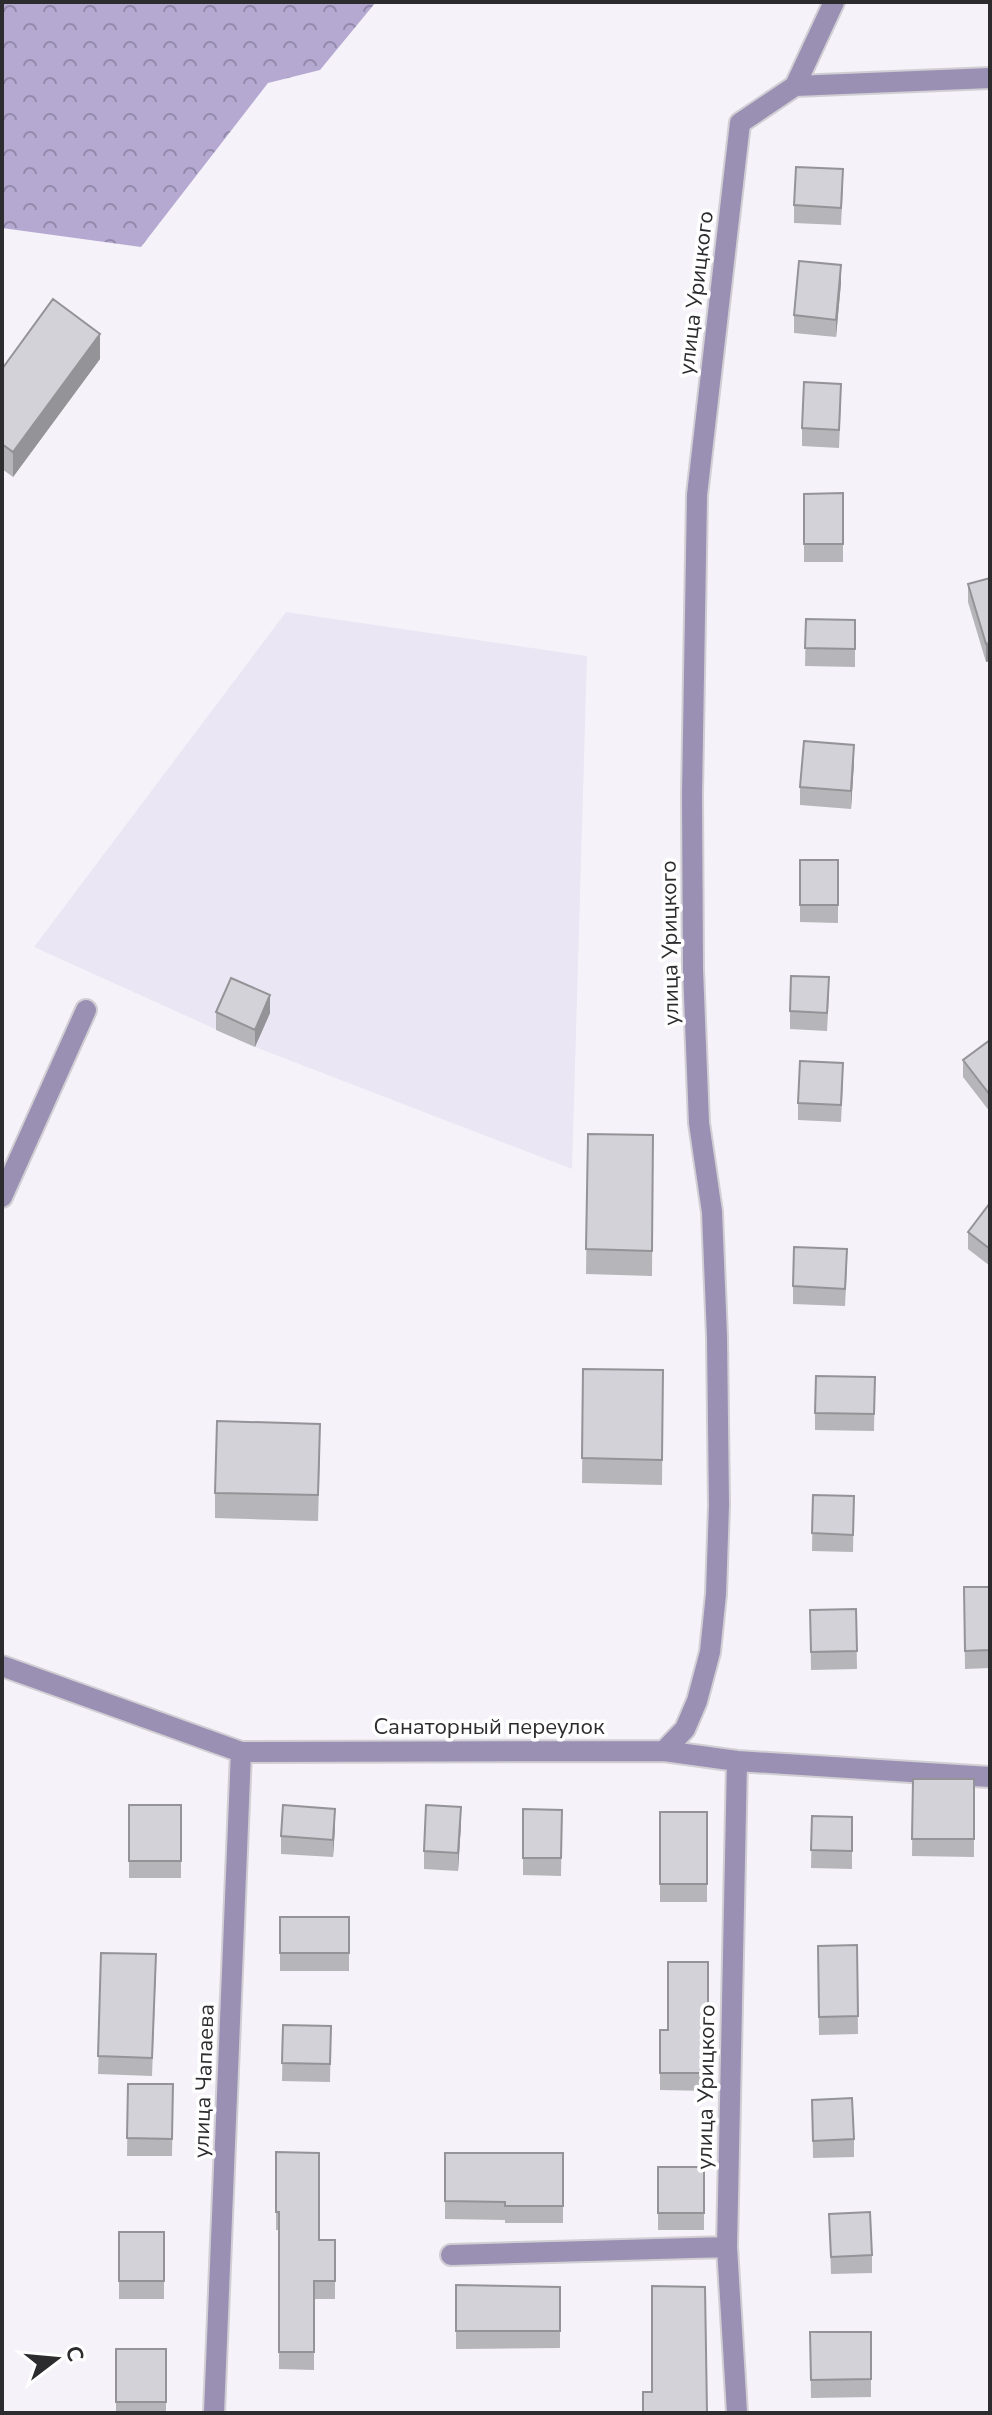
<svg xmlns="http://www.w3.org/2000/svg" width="992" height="2415" font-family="'Nunito Sans',sans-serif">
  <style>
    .built { fill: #eae6f4 }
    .forest { fill: url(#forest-crowns) }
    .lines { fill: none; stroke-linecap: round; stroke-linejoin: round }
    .minor-casing { stroke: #d1cfd4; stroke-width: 24 }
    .minor { stroke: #9a90b4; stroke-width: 20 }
    .wall { fill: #b5b5ba }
    .shaded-wall { fill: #949397 }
    .building { fill: #d3d2d8; stroke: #949397; stroke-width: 2 }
    .labels { text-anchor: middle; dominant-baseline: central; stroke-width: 7; stroke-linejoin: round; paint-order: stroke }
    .street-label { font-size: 22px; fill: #2c2b2e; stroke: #fff }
  </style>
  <defs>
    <pattern id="forest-crowns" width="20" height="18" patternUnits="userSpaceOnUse" patternTransform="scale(2)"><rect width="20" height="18" fill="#b5a9d2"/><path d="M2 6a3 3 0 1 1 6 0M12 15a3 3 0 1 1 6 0" fill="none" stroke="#938aab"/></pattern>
  </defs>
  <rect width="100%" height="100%" fill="#f5f3f9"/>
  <!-- built -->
  <path class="built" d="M 286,612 L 587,656 L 572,1169 L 255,1047 L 34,947 Z"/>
  <!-- forest -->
  <path class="forest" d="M 2,2 L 376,2 L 320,70 L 268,83 L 141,247 L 2,228 Z"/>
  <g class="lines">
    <defs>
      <path id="minor" d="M 795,86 L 834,2
        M 2,1197 L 86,1010
        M 2,1666 L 241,1752 L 664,1751 L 737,1761 L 990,1777
        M 664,1751 L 685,1729 L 697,1701 L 710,1652 L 716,1594 L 719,1505 L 717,1337 L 712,1212 L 699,1123 L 693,969 L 692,795 L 697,495 L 740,123 L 795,86 L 990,78
        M 737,1761 L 727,2247 L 737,2413
        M 451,2255 L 727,2247
        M 214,2413 L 241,1752"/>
    </defs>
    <!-- minor casing -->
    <use href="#minor" class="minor-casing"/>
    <!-- minor -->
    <use href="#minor" class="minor"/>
  </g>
  <!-- wall -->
  <path class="wall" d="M 843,187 L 841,225 L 794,223 L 794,205 Z
    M 841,283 L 836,337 L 794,333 L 794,315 Z
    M 100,359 L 13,477 L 2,469 L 2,369 Z
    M 841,401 L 839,448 L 802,446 L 802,428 Z
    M 843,493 L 843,562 L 804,562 L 804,494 Z
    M 990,578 L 986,662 L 968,602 L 968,584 Z
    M 806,619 L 855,620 L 855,667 L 805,666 Z
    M 854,762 L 851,809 L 800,805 L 800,787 Z
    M 800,860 L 838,860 L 838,923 L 800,922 Z
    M 829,995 L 827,1031 L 790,1029 L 790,1011 Z
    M 216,1012 L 270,1013 L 255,1047 L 216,1030 Z
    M 990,1040 L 990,1112 L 963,1077 L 963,1060 Z
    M 843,1080 L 841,1122 L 798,1120 L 798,1103 Z
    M 588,1134 L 653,1135 L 652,1276 L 586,1274 Z
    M 990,1203 L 990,1266 L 968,1249 L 968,1232 Z
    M 847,1267 L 845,1306 L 793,1304 L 793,1286 Z
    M 583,1369 L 663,1370 L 662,1485 L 582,1483 Z
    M 875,1377 L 874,1431 L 815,1430 L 815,1413 Z
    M 320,1449 L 318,1521 L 215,1518 L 215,1493 Z
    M 813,1495 L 854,1496 L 853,1552 L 812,1551 Z
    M 964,1587 L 990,1587 L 990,1668 L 965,1669 Z
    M 856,1609 L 857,1669 L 811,1670 L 810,1610 Z
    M 913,1779 L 974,1779 L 974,1857 L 912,1856 Z
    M 129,1805 L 181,1805 L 181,1878 L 129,1878 Z
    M 523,1809 L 562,1810 L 561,1876 L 523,1875 Z
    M 660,1812 L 707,1812 L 707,1902 L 660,1902 Z
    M 812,1816 L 852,1817 L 852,1869 L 811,1868 Z
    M 461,1824 L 458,1871 L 424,1869 L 424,1851 Z
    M 335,1827 L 333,1857 L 281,1854 L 281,1836 Z
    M 280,1917 L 349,1917 L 349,1971 L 280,1971 Z
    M 857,1945 L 858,2034 L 819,2035 L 818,1946 Z
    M 101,1953 L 156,1972 L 152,2076 L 98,2074 Z
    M 283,2025 L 331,2026 L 330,2082 L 282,2081 Z
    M 660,2030 L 711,2030 L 711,2091 L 660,2090 Z
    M 128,2084 L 173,2084 L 172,2156 L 127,2156 Z
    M 812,2100 L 854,2139 L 854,2157 L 813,2158 Z
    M 276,2152 L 319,2240 L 335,2240 L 335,2299 L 314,2299 L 314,2370 L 279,2369 L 279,2230 L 276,2230 Z
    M 445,2153 L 563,2153 L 563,2223 L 505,2223 L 505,2220 L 445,2219 Z
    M 658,2167 L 704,2167 L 704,2230 L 658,2230 Z
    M 829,2214 L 872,2255 L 872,2273 L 831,2274 Z
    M 119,2232 L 164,2232 L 164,2299 L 119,2299 Z
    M 456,2285 L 560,2287 L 560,2348 L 456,2349 Z
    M 810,2332 L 871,2332 L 871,2397 L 811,2398 Z
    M 116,2349 L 166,2349 L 166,2411 L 116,2411 Z"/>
  <!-- shaded-wall -->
  <path class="shaded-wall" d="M 841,265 L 841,283 L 836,337 L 836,320 Z
    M 100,334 L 100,359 L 13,477 L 13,452 Z
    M 990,643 L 990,661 L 986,662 L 986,644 Z
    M 854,745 L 854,762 L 851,809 L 851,791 Z
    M 270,995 L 270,1013 L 255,1047 L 255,1030 Z
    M 461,1807 L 461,1824 L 458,1871 L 458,1853 Z
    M 335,1809 L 335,1827 L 333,1857 L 333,1840 Z"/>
  <!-- building -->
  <path class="building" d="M 796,167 L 843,169 L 841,208 L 794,205 Z
    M 799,261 L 841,265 L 836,320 L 794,315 Z
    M 53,299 L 100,334 L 13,452 L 2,444 L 2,369 Z
    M 804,382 L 841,384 L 839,430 L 802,428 Z
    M 843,493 L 843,544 L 804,544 L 804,494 Z
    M 990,578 L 990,643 L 986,644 L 968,584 Z
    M 806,619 L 855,620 L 855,649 L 805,648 Z
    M 804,741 L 854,745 L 851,791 L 800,787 Z
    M 800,860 L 838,860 L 838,905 L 800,905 Z
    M 791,976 L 829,977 L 827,1013 L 790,1011 Z
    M 231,978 L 270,995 L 255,1030 L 216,1012 Z
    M 990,1040 L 990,1095 L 963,1060 Z
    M 800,1061 L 843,1063 L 841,1105 L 798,1103 Z
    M 588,1134 L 653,1135 L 652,1251 L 586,1249 Z
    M 990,1203 L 990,1249 L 968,1232 Z
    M 794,1247 L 847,1249 L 845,1289 L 793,1286 Z
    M 583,1369 L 663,1370 L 662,1460 L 582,1458 Z
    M 816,1376 L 875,1377 L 874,1414 L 815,1413 Z
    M 217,1421 L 320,1424 L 318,1495 L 215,1493 Z
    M 813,1495 L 854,1496 L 853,1535 L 812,1533 Z
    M 964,1587 L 990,1587 L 990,1650 L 965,1651 Z
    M 856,1609 L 857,1651 L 811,1652 L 810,1610 Z
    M 913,1779 L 974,1779 L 974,1839 L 912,1839 Z
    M 129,1805 L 181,1805 L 181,1861 L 129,1861 Z
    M 283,1805 L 335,1809 L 333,1840 L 281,1836 Z
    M 426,1805 L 461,1807 L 458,1853 L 424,1851 Z
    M 523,1809 L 562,1810 L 561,1858 L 523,1858 Z
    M 660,1812 L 707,1812 L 707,1884 L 660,1884 Z
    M 812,1816 L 852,1817 L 852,1851 L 811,1850 Z
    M 280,1917 L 349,1917 L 349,1953 L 280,1953 Z
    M 857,1945 L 858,2016 L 819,2017 L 818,1946 Z
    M 101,1953 L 156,1954 L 152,2058 L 98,2056 Z
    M 668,1962 L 708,1962 L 708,2030 L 711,2030 L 711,2073 L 660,2073 L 660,2030 L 668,2030 Z
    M 283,2025 L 331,2026 L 330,2064 L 282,2063 Z
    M 128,2084 L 173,2084 L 172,2139 L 127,2138 Z
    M 852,2098 L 854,2139 L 813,2141 L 812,2100 Z
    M 276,2152 L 319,2153 L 319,2240 L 335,2240 L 335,2281 L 314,2281 L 314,2352 L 279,2352 L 279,2212 L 276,2212 Z
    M 445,2153 L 563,2153 L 563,2206 L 505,2206 L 505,2202 L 445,2201 Z
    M 658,2167 L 704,2167 L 704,2213 L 658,2213 Z
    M 870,2212 L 872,2255 L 831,2257 L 829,2214 Z
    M 119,2232 L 164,2232 L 164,2281 L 119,2281 Z
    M 456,2285 L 560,2287 L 560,2331 L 456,2331 Z
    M 652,2286 L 705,2287 L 707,2413 L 643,2413 L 643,2392 L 652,2392 Z
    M 810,2332 L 871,2332 L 871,2379 L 811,2380 Z
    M 116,2349 L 166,2349 L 166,2402 L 116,2402 Z"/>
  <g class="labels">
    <!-- street labels -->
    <g class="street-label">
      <text transform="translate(696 293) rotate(-83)">улица Урицкого</text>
      <text transform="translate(670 943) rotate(-91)">улица Урицкого</text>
      <text x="489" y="1727">Санаторный переулок</text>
      <text transform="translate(204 2081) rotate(-88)">улица Чапаева</text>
      <text transform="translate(706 2087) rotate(-89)">улица Урицкого</text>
    </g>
  </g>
  <!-- border -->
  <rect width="992" height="2415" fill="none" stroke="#2c2b2e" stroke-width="8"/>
  <!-- north arrow -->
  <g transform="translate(56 2359) rotate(74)" stroke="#ffffff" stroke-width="6" paint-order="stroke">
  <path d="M0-6L14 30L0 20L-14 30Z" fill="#2c2b2e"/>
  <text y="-12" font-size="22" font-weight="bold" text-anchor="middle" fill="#2c2b2e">С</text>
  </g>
</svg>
